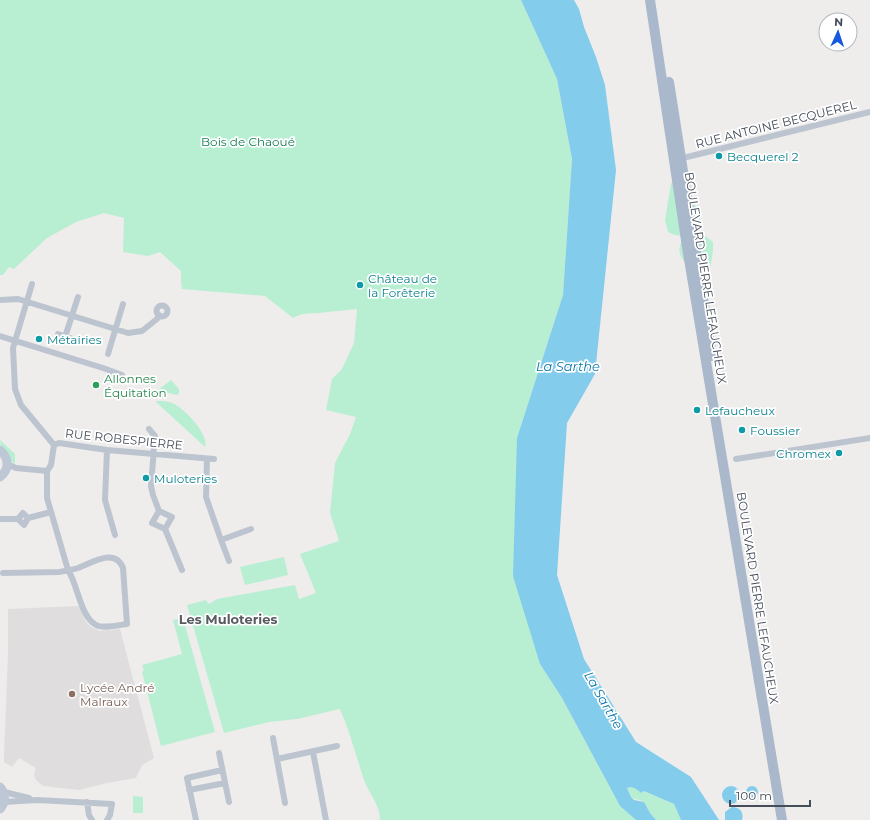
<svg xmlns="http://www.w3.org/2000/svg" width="870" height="820" font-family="Montserrat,sans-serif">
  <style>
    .education { fill: #e0ddde }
    .green { fill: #b8efd2 }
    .water { fill: #84ccec }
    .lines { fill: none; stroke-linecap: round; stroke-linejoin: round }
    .street { stroke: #bcc5cf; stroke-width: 6 }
    .secondary { stroke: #bec7d6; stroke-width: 9 }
    .primary { stroke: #aab8cc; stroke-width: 10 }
    .culture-dot { fill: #0f9aa8; stroke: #fff; stroke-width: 1.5 }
    .leisure-dot { fill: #2e9e5b; stroke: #fff; stroke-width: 1.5 }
    .education-dot { fill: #8d6e63; stroke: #fff; stroke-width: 1.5 }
    .labels { text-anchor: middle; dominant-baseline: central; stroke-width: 3.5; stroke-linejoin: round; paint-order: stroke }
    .street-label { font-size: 12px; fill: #444d59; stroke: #fff }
    .park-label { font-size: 12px; fill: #157b52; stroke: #fff }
    .culture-label { font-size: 12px; fill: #0d838f; stroke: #fff; text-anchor: start }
    .leisure-label { font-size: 12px; fill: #27864d; stroke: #fff; text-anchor: start }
    .education-label { font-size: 12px; fill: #785e54; stroke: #fff; text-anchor: start }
    .water-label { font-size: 13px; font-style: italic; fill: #0a76a7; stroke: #fff }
    .neighbourhood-label { font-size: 13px; font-weight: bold; fill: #585b61; stroke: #fff }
  </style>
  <rect width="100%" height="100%" fill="#efecec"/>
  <!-- education -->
  <path class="education" d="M 79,606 L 86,622 L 91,627 L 100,631 L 120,629 L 154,758 L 142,765 L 136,778 L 107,783 L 79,790 L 43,786 L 36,780 L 34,775 L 36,768 L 19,758 L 12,767 L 4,762 L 4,756 L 8,653 L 8,609 Z"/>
  <!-- green -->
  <path class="green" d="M 0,0 L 521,0 L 557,79 L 572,159 L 563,295 L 517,438 L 540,664 L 562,698 L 620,806 L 636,820 L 380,820 C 380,804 369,794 364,780 C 356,756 350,732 340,709 L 297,719 L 269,722 L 224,733 L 187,605 L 206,600 L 209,604 L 217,599 L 295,585 L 299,599 L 316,593 L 300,554 L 339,541 L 330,513 L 335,463 L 350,434 L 356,417 L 326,410 L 332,379 L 342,369 L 354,343 L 357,309 C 344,310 331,312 318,313 C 306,314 305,312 293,318 L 265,296 L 182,289 L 181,283 L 181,271 L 160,252 L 148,256 L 123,252 L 124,218 L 104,213 L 76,222 L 47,238 L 14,269 L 9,267 L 3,275 L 0,275 Z
    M 676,172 L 691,271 C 681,257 674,252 685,236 L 675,235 L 668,232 L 665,220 L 671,184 Z
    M 686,193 C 691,200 701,210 700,219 C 699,224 695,229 693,234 L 704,235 L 713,242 L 713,251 L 704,305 Z
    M 171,380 L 179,389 L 179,393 L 177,395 L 165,392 L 161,393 L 156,397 L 150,396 Z
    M 157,401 C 164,401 170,401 176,405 C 186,411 209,434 205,447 L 156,402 Z
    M 0,440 L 15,454 L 15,464 C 8,459 0,449 0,440 Z
    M 284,557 L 288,575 L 245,585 L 240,567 Z
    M 183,618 L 215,732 L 161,746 L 142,672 L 144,670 L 142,665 L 182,654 L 173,620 Z
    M 628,787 L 637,789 L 641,793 L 644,791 L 674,804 L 681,820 L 656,820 L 650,813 L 644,802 C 632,796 634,804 627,788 Z
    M 133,796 L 143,797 L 143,813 L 133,813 Z"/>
  <!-- water -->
  <path class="water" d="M 521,0 L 574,0 L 579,9 L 584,27 L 596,57 L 605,85 L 616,170 L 595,374 L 567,423 L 557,575 L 584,659 L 636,742 L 691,777 L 719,820 L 681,820 L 674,804 L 644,791 L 641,793 C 637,789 632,786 627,788 L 631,797 L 634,800 L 644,802 L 650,813 L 656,820 L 636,820 L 620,806 L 562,698 L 540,664 L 513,576 L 517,438 L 563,295 L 572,159 L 557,79 Z
    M722 795a9 9 0 1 1 18 0a9 9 0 1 1-18 0Z
    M746 792a6 6 0 1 1 12 0a6 6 0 1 1-12 0Z
    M 732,807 C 740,807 744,812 742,820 L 725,820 L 725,812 Z"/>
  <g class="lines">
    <!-- street -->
    <path class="street" d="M 687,157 L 870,112
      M 32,284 L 13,348 L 15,389 L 21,405 L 54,445
      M 0,300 L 18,299 L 128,333 L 142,331 L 157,319 L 159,315
      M156.5 311a5.5 5.5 0 1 1 11 0a5.5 5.5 0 1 1-11 0Z
      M 58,334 L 73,339
      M 0,336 L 103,368 L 122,375
      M 65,337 L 78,297
      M 108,354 L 123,304
      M 149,429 L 155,436 L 151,486 L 153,495 L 159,511 L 172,517 L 165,529 L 152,523 L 159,511
      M 54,445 L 59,443 L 107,450 L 214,459
      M 107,450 L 105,500 L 115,535
      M 207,459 L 206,497 L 221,540 L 251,529
      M 736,459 L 870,438
      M 7,464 L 16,468 L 47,471
      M 28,518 L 24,525 L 18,519 L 23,513 L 28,518 L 51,512
      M 1,519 L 18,519
      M 165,529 L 182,570
      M 221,540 L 229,561
      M 3,573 L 59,572 C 65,571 72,570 78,568 C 92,563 115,547 123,568 L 127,624 C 119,625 103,629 96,625 C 80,616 78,585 68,570 L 47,498 L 47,471 L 51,465 L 54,445
      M 273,738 L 285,803
      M 313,752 L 326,820
      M 219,753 L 229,802
      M 277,759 L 337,746
      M 189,790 L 225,783
      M 4,792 L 29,798
      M 4,802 L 37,800 L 112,804 L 110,815 L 107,820
      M 87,802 L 89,815 L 92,820
      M 196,820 L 187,778 L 222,770"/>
    <!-- secondary -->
    <path class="secondary" d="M 0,450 C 9,458 10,469 0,477
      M 0,787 C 6,794 6,802 0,809"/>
    <!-- primary -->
    <path class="primary" d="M 650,0 L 687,247 L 782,820
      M 669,82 L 712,356"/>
  </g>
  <!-- markers -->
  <g class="culture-dot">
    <circle cx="719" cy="156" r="4"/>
    <circle cx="360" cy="285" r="4"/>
    <circle cx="39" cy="339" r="4"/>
    <circle cx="697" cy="410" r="4"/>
    <circle cx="742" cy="430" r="4"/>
    <circle cx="839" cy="453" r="4"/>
    <circle cx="146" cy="478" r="4"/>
  </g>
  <circle class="leisure-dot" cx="96" cy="385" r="4"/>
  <circle class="education-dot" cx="72" cy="694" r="4"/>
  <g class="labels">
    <!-- street labels -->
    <g class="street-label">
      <text transform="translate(776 124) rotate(-14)">RUE ANTOINE BECQUEREL</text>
      <text transform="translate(706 278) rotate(81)">BOULEVARD PIERRE LEFAUCHEUX</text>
      <text transform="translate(124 439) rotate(6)">RUE ROBESPIERRE</text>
      <text transform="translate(758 598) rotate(81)">BOULEVARD PIERRE LEFAUCHEUX</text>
    </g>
    <!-- park labels -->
    <g class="park-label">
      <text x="248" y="141">Bois de Chaoué</text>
    </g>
    <!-- culture labels -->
    <g class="culture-label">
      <text x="727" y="156">Becquerel 2</text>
      <text x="368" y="278">Château de<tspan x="368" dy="14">la Forêterie</tspan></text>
      <text x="47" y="339">Métairies</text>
      <text x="705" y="410">Lefaucheux</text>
      <text x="750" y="430">Foussier</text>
      <text x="831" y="453" text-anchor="end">Chromex</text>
      <text x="154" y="478">Muloteries</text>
    </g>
    <!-- leisure labels -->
    <g class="leisure-label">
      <text x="104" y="378">Allonnes<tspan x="104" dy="14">Équitation</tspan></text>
    </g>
    <!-- education labels -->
    <g class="education-label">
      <text x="80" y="687">Lycée André<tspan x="80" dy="14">Malraux</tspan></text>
    </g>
    <!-- water labels -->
    <g class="water-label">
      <text x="568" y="366">La Sarthe</text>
      <text transform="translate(604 700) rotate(60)">La Sarthe</text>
    </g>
    <!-- neighbourhood labels -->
    <g class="neighbourhood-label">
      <text x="228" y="619">Les Muloteries</text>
    </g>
  </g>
  <!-- north arrow -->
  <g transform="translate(838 32) rotate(3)"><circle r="19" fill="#ffffff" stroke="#b4b8bd"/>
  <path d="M0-3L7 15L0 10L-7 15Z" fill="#1659df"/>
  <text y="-6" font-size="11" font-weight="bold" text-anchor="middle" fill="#444d59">N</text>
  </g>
  <!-- scale -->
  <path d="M730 800v6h80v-6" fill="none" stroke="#444d59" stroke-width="2"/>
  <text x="736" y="800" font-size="12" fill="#444d59" stroke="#ffffff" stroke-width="3" paint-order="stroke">100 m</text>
</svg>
